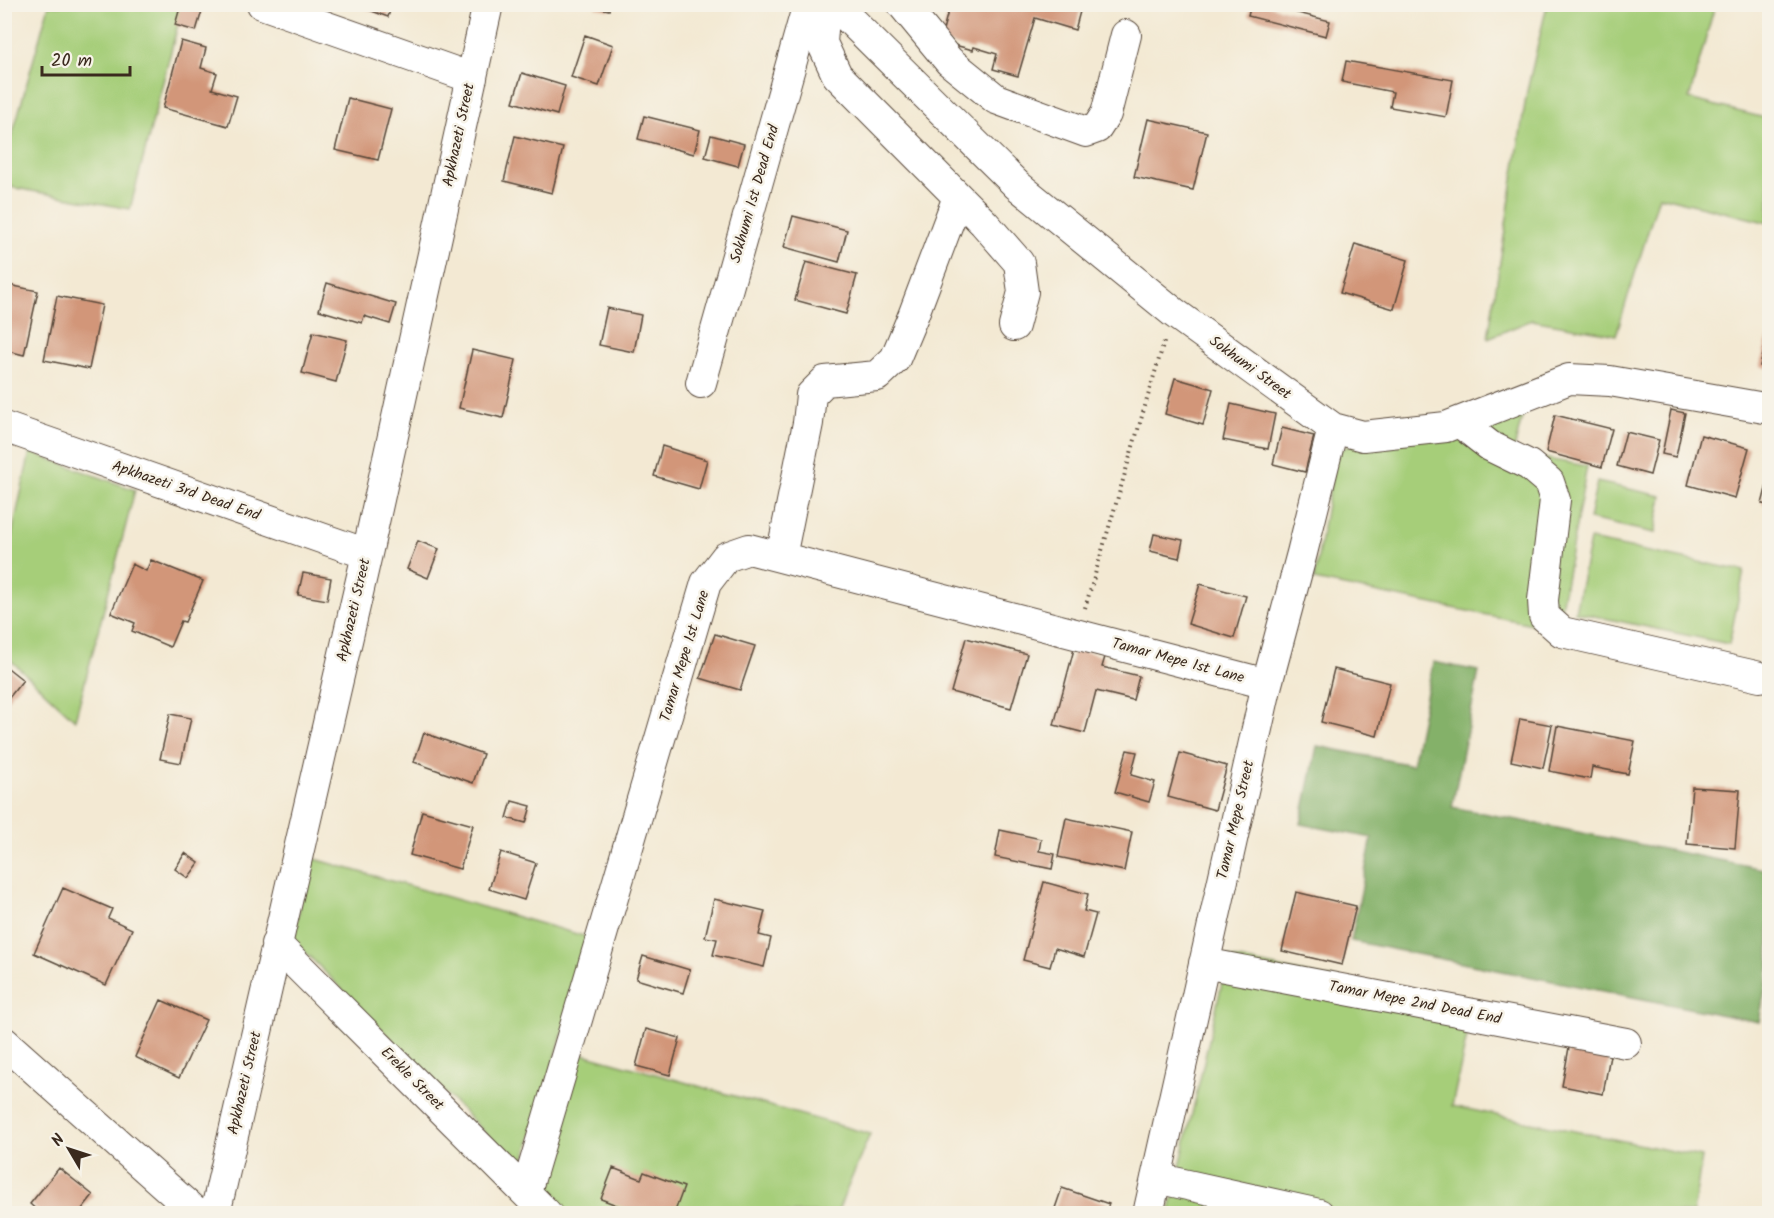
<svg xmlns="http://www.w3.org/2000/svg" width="1774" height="1218" font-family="Kalam,sans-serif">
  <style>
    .green { fill: #a6ce79; stroke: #707c4c; stroke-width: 1.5 }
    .forest { fill: #84b169; stroke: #606e44; stroke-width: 1.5 }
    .building { fill: #d29679 }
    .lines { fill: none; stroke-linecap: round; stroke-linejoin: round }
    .minor-casing { stroke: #574739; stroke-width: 32 }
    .path { stroke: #574739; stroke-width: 4; stroke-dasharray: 1.5 4.5; stroke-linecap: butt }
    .minor { stroke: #fff; stroke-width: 30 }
    .labels { text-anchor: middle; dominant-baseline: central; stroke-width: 5; stroke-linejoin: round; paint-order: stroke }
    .street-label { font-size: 15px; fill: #3b2a1e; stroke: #f7f3e8 }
  </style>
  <rect width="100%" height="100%" fill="#f7f3e8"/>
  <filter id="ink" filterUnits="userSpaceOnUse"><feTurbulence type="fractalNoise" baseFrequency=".0167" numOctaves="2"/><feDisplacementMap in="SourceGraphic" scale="12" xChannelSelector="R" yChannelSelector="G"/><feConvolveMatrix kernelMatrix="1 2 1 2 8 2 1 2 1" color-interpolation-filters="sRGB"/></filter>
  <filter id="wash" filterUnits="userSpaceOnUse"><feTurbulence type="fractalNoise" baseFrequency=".008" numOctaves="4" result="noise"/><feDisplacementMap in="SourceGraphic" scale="24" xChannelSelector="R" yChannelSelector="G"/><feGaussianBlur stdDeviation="1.35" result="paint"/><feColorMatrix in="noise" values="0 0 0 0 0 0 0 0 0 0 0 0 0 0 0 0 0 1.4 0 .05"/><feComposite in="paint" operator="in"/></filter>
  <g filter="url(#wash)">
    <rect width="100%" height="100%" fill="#f3e9d3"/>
    <!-- green -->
    <path class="green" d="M 49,5 L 183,5 L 130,209 L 5,186 L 4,135 L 12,136 Z
      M 1547,5 L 1715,5 L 1689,99 L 1769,119 L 1769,223 L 1659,196 L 1616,335 L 1532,320 L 1488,338 L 1527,91 Z
      M 1524,410 L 1513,453 L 1587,466 L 1557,629 L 1314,580 L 1336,452 L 1358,441 Z
      M 30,452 L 135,490 L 75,720 L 5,655 L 5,566 Z
      M 1597,482 L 1662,496 L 1655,533 L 1589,519 Z
      M 1590,540 L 1744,571 L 1729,644 L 1575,612 Z
      M 308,857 L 591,938 L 525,1158 L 513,1161 L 294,941 Z
      M 1228,957 L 1473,1008 L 1452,1106 L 1702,1157 L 1693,1213 L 1169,1214 Z
      M 580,1053 L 870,1134 L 837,1213 L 558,1213 L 538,1193 Z"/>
    <!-- forest -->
    <path class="forest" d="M 1433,662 L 1479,671 L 1452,807 L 1769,870 L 1769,967 L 1759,1022 L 1351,941 L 1372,838 L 1301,824 L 1317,746 L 1412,765 Z"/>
    <g id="blocks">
      <!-- building -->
      <path class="building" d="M 181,4 L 204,4 L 196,31 L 175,25 Z
        M 353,4 L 392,4 L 388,17 Z
        M 596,4 L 610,4 L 609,10 L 595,7 Z
        M 950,4 L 1082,4 L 1075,30 L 1035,18 L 1018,76 L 993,69 L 997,54 L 974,47 L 973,50 L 940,41 Z
        M 1251,4 L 1262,4 L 1330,21 L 1326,36 L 1248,16 Z
        M 585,35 L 613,45 L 599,86 L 571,77 Z
        M 181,41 L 206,48 L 201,68 L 217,73 L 212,89 L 237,96 L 228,126 L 163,108 Z
        M 1346,61 L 1453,80 L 1446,117 L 1390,107 L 1393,92 L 1342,82 Z
        M 522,73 L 565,86 L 557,115 L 513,102 Z
        M 348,98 L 391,109 L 378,160 L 335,150 Z
        M 644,116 L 700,130 L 694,154 L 638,139 Z
        M 1148,119 L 1207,132 L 1193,190 L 1134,177 Z
        M 711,135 L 744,144 L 738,166 L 705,157 Z
        M 515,136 L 563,148 L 552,193 L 504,181 Z
        M 793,216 L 847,230 L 839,262 L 784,247 Z
        M 1355,244 L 1408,260 L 1394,309 L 1340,293 Z
        M 806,262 L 857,275 L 846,314 L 795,300 Z
        M 327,283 L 396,304 L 390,324 L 364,316 L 362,323 L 319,310 Z
        M 4,284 L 38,291 L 24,355 L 4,350 Z
        M 57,296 L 102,305 L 89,369 L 44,360 Z
        M 607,308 L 641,315 L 634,352 L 599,345 Z
        M 313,332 L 347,340 L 336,382 L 302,373 Z
        M 1769,332 L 1770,332 L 1770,369 L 1760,366 Z
        M 472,350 L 516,360 L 503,418 L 459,408 Z
        M 1175,378 L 1213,389 L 1203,425 L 1165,414 Z
        M 1231,404 L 1275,414 L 1268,449 L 1223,440 Z
        M 1671,410 L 1685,413 L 1676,457 L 1662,454 Z
        M 1555,415 L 1612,429 L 1602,467 L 1546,452 Z
        M 1282,428 L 1314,436 L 1305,472 L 1273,464 Z
        M 1626,432 L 1659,440 L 1650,475 L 1617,466 Z
        M 1701,435 L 1749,448 L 1735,498 L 1688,485 Z
        M 662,446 L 707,460 L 699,489 L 654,476 Z
        M 1769,477 L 1770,477 L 1770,505 L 1762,504 Z
        M 1154,534 L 1183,540 L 1179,558 L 1150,551 Z
        M 418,541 L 439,549 L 428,578 L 407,569 Z
        M 151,560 L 203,581 L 185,622 L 181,621 L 170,647 L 132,631 L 135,623 L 111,613 L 132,564 L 146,571 Z
        M 303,573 L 331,578 L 327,600 L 298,595 Z
        M 1200,584 L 1246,596 L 1234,638 L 1188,624 Z
        M 715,634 L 755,646 L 740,690 L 700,678 Z
        M 966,638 L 1027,654 L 1011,708 L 951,692 Z
        M 1074,649 L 1105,657 L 1102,667 L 1139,676 L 1133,700 L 1096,691 L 1085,733 L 1054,725 Z
        M 4,665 L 23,680 L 4,704 Z
        M 1334,669 L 1390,683 L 1377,736 L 1321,722 Z
        M 170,714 L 191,718 L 181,763 L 160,759 Z
        M 1520,719 L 1552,725 L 1543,768 L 1511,761 Z
        M 1557,726 L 1635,741 L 1628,774 L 1592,767 L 1590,779 L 1549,771 Z
        M 424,733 L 483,754 L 473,783 L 414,762 Z
        M 1127,750 L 1137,752 L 1131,775 L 1155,782 L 1149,802 L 1115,792 Z
        M 1180,753 L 1227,766 L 1215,810 L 1168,797 Z
        M 1692,787 L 1740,790 L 1735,848 L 1687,844 Z
        M 512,801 L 531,806 L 526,823 L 507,818 Z
        M 422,811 L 473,825 L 460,869 L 410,855 Z
        M 1066,818 L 1132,832 L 1124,871 L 1058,857 Z
        M 1000,830 L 1041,839 L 1039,851 L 1055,854 L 1052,869 L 995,857 Z
        M 501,852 L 536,863 L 524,900 L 489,889 Z
        M 185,853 L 199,863 L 188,878 L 175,869 Z
        M 1044,882 L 1088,894 L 1084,911 L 1096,914 L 1084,957 L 1055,948 L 1050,967 L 1023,960 Z
        M 63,888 L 112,909 L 108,918 L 132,929 L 106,985 L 34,953 Z
        M 1296,892 L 1356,906 L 1342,965 L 1282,951 Z
        M 714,899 L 765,911 L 759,935 L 771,938 L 764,967 L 713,955 L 717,939 L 705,937 Z
        M 643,956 L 690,970 L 683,993 L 636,979 Z
        M 161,1000 L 206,1020 L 179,1078 L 135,1057 Z
        M 646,1029 L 680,1038 L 670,1075 L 636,1066 Z
        M 1570,1042 L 1611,1050 L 1603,1094 L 1562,1086 Z
        M 59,1168 L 93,1195 L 78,1214 L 41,1214 L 30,1204 Z
        M 613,1168 L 641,1179 L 644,1172 L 684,1187 L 674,1214 L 628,1214 L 629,1210 L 601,1199 Z
        M 1062,1188 L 1109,1204 L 1105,1214 L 1053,1214 Z"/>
    </g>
  </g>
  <g filter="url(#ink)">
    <use href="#blocks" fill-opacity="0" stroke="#574739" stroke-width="1.5"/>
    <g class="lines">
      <defs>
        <path id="minor" d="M 262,4 L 472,78
          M 825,4 L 822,43 L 837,75 L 984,223 L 1019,263 L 1023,292 L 1014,326
          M 834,4 L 1017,185 L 1173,312 L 1333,428 L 1363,436 L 1446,427 L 1569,379 L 1610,381 L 1770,409
          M 902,4 L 949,61 L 996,99 L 1086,132 L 1097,128 L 1106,114 L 1126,35
          M 701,383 L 808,4
          M 1459,422 L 1490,446 L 1529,465 L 1549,482 L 1555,500 L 1543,600 L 1544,616 L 1562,632 L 1760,677
          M 4,427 L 367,554
          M 781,557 L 808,423 L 811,395 L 825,381 L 877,376 L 895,359 L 913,316 L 958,197
          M 276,944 L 547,1214
          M 1204,963 L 1626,1043
          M 4,1042 L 197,1214
          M 1156,1178 L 1319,1214
          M 526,1192 L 706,583 L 726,557 L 749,549 L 1267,684
          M 215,1214 L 367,554 L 488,4
          M 1148,1214 L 1267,684 L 1302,553 L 1333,428"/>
      </defs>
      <!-- minor casing -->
      <use href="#minor" class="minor-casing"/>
      <!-- path -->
      <path class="path" d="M 1085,608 L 1164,342"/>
      <!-- minor -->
      <use href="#minor" class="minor"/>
    </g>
  </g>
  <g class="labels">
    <!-- street labels -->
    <g class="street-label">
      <text transform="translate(459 135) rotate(-78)">Apkhazeti Street</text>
      <text transform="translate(755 194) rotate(-74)">Sokhumi 1st Dead End</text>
      <text transform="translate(1250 368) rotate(36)">Sokhumi Street</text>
      <text transform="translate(186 491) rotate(19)">Apkhazeti 3rd Dead End</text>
      <text transform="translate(354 610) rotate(-77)">Apkhazeti Street</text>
      <text transform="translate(685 656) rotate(-73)">Tamar Mepe 1st Lane</text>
      <text transform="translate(1178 661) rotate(15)">Tamar Mepe 1st Lane</text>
      <text transform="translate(1236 820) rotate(-77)">Tamar Mepe Street</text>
      <text transform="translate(1415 1003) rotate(11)">Tamar Mepe 2nd Dead End</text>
      <text transform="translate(412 1079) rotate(45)">Erekle Street</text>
      <text transform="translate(245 1083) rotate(-77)">Apkhazeti Street</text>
    </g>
  </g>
  <!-- margin -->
  <rect width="1774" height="1218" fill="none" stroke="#f7f3e8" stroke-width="24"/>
  <!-- north arrow -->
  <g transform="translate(69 1149) rotate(309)" stroke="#f7f3e8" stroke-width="4.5" paint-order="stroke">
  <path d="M0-4.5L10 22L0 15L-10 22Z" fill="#3b2a1e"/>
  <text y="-9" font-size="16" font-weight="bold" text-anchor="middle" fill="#3b2a1e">N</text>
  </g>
  <!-- scale -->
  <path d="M42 66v9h88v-9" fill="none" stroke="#3b2a1e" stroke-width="3"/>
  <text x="51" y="66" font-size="18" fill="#3b2a1e" stroke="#f7f3e8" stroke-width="4.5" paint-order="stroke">20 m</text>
</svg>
